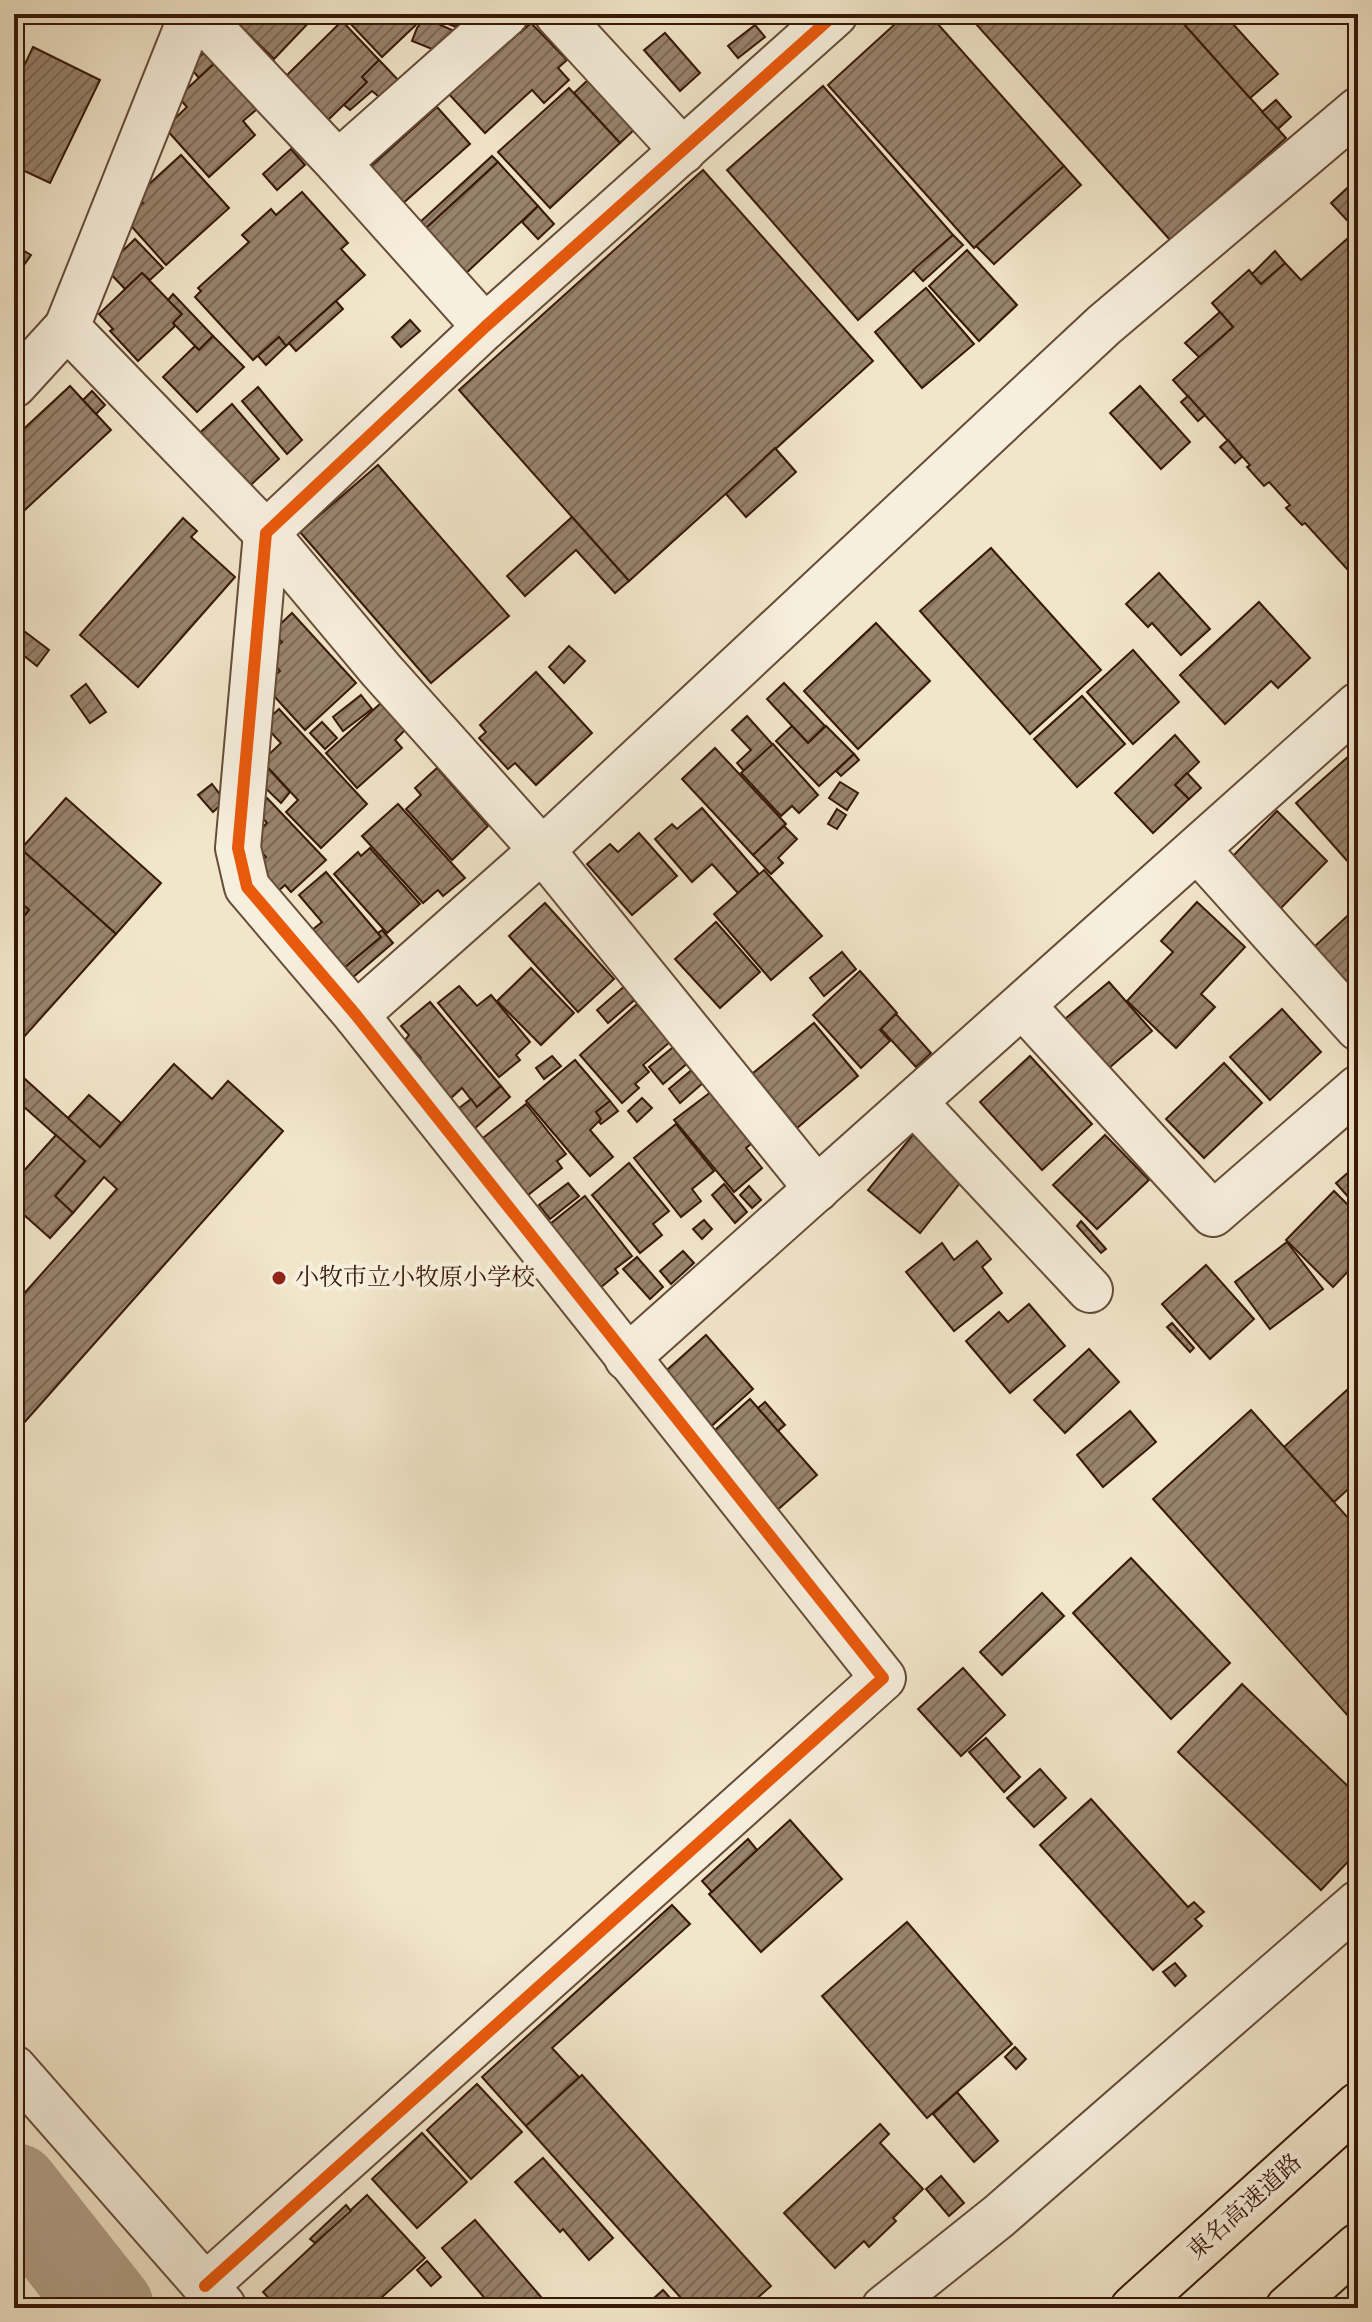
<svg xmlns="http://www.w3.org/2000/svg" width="1372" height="2322" viewBox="0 0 1372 2322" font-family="'IM FELL DW Pica','Noto Serif JP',serif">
<defs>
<pattern id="building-hatch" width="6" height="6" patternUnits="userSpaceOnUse" patternTransform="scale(2)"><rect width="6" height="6" fill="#98836d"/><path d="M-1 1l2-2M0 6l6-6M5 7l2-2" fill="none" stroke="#7d6a58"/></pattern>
</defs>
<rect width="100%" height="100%" fill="#f2e6ca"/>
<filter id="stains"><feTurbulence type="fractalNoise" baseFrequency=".0025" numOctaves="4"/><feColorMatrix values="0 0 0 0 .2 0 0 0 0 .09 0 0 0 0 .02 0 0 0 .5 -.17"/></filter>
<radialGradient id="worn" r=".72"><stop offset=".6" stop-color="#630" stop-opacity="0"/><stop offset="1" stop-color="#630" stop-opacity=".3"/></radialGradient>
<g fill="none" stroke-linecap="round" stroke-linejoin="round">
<polyline stroke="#b2a088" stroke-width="92" points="14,2189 108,2308"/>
</g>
<g fill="url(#building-hatch)" stroke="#371808" stroke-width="2">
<polygon points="228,14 317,14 274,59"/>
<polygon points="351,14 409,14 422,19 382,57 346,19"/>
<polygon points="421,14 460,14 456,27"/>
<polygon points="906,14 929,14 1064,166 974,248 828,85"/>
<polygon points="967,14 1175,14 1286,138 1171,241"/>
<polygon points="1175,14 1224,14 1278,74 1250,98"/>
<polygon points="425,18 452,30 442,53 412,41 417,28"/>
<polygon points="342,21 379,60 362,77 367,82 327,121 285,77"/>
<polygon points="531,23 567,60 558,68 569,80 544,103 532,90 485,133 447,92 515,28 520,33"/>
<polygon points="755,25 765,37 738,58 728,46"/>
<polygon points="665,33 700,73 680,91 644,50"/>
<polygon points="33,47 100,80 50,183 14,166 14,87"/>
<polygon points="205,52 215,63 199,78 189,66"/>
<polygon points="379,60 402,84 384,101 372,91 350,110 344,105 367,82 362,77"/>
<polygon points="215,63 257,109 243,121 255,135 209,177 165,128 187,107 178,97"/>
<polygon points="588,80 635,129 620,143 574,93"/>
<polygon points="823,86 953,235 858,320 727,170"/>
<polygon points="569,88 620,143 550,208 498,152"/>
<polygon points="1276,100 1291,117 1278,129 1262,112"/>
<polygon points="437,107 470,144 401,205 369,168"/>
<polygon points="291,149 305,165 277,190 263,174"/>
<polygon points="181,155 229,208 166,265 125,219 143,203 136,196"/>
<polygon points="492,156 498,162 424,230 418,224"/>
<polygon points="498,162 538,206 465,274 424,230"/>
<polygon points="1064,166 1081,185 994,264 976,246"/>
<polygon points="703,170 873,361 629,581 459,390"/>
<polygon points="1358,178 1358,232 1331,203"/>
<polygon points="302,192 348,243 341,249 365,275 286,346 279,337 253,360 195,297 201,291 198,288 249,242 242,235 271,209 276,215"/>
<polygon points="538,206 554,224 538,239 522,222"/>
<polygon points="953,235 963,245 923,281 913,270"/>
<polygon points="135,239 163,268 150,280 142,273 125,289 105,268"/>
<polygon points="1347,239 1358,252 1358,581 1305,523 1302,525 1286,508 1290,505 1269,482 1264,486 1247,467 1250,465 1173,380 1233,327 1212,303 1249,270 1261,284 1285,263 1301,280"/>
<polygon points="14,245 31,255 19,272 14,268"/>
<polygon points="967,250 1017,305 979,341 929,286"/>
<polygon points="1275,251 1285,263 1261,284 1252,274"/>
<polygon points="142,273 182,314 173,323 175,326 138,361 110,331 113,329 99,314"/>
<polygon points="926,288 974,344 922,388 875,332"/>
<polygon points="173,294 213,336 199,350 173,323 182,314 168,300"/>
<polygon points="336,301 343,309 296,351 289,343"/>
<polygon points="1220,312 1233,327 1199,357 1185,343"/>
<polygon points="410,320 420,331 401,347 392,337"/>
<polygon points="213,336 244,367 197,412 163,377 195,346 199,350"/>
<polygon points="279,337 286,346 266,365 258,356"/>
<polygon points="70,386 111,430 14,520 14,438"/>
<polygon points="1140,386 1190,442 1161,469 1110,413"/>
<polygon points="258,387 302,440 287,454 242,401"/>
<polygon points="92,391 105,405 96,414 83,400"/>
<polygon points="1188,396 1205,415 1198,421 1181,402"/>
<polygon points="232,404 279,459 243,492 195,437"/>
<polygon points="1228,440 1242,457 1235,463 1220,447"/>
<polygon points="775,448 796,472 746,517 726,494"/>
<polygon points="378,465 509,616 431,683 300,532"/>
<polygon points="572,517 629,581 615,593 576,550 525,596 507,576"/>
<polygon points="183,518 197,531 191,537 235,577 138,687 80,635"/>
<polygon points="991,548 1101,670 1030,734 920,611"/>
<polygon points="1159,573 1210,629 1181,655 1152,623 1148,627 1126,604"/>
<polygon points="1259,602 1310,658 1278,688 1271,681 1225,724 1180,675"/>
<polygon points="292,613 356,683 305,730 264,685 280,671 266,656 282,642 272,632"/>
<polygon points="876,623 930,681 858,749 804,691"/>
<polygon points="24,631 49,650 37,666 14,648"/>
<polygon points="569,646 585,661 564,683 549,667"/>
<polygon points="1133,650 1179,702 1133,744 1087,692"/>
<polygon points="536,672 592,733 536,785 515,763 508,769 479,738 486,732 480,725"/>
<polygon points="784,683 825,726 808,743 767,699"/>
<polygon points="86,684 106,712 90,723 71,696"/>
<polygon points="361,695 372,709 343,731 333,717"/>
<polygon points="1082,696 1125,744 1077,787 1034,739"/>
<polygon points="381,703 405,730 395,740 402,748 357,788 326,753"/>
<polygon points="279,709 367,804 321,848 286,812 298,800 262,761 281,743 263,724"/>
<polygon points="747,716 773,745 744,771 737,763 751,750 732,730"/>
<polygon points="322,722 337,738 325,749 310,733"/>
<polygon points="792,726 808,743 826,726 854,754 819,786 776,741"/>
<polygon points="1175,735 1199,762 1175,785 1189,799 1153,833 1115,793"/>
<polygon points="773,744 818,795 799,813 792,806 781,816 741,773"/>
<polygon points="715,748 786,824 753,855 682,779"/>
<polygon points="1358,748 1358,873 1296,803"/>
<polygon points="854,754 859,760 841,776 836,771"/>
<polygon points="264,764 290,792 281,803 258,781"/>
<polygon points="437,768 488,826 452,860 406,809 421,795 415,788"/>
<polygon points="1187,773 1201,788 1189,799 1175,785"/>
<polygon points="840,782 858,793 847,810 829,798"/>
<polygon points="212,784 225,801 213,812 198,795"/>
<polygon points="66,798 161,883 116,934 21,849"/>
<polygon points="267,798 326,860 291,892 285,885 277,892 254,868 266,857 255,846 261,842 255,835 267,823 255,809"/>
<polygon points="398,804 465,878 443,896 438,890 423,903 362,836"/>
<polygon points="702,808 759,874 738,893 712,864 692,882 655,839 672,824 677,829"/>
<polygon points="837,809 846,815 837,829 828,824"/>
<polygon points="1277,811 1327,861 1279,910 1229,860"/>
<polygon points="784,826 797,839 778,858 783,863 771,874 753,855"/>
<polygon points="639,833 677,876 632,915 587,864 610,844 618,852"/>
<polygon points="370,848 420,904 387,933 334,874 358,852 361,856"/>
<polygon points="21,849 116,934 14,1048 14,934 22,925 19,922 29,910 14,897 14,857"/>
<polygon points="764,870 822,936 771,980 714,914"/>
<polygon points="326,872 381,937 343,969 311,931 322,922 299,895"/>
<polygon points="20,902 29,910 19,922 22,925 14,934 14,908"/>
<polygon points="1197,902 1245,947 1201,994 1215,1007 1176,1048 1127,1001 1173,952 1161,941"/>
<polygon points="545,903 614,979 578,1012 509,936"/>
<polygon points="1358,906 1358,992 1357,993 1314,947"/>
<polygon points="716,922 760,972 720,1008 675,959"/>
<polygon points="382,930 393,943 351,979 343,969 381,937 378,933"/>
<polygon points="842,952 856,969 824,996 810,978"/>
<polygon points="531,968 574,1013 541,1045 497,1001"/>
<polygon points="860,971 897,1013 880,1030 890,1041 861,1068 813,1015"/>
<polygon points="1109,982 1152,1031 1102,1074 1059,1024"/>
<polygon points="626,985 637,998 608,1023 597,1010"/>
<polygon points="459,986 477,1006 491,995 530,1042 516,1055 520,1060 499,1077 438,1003"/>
<polygon points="430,1002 501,1086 477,1107 462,1088 450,1099 418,1061 421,1058 405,1040 409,1035 401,1026"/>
<polygon points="637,1004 670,1042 643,1065 649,1072 635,1084 639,1088 622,1103 580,1055"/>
<polygon points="1282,1009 1321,1052 1270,1100 1230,1057"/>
<polygon points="896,1014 931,1053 916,1067 881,1029"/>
<polygon points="814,1023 858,1076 797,1128 752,1074"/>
<polygon points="677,1044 690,1061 663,1084 649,1067"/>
<polygon points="552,1056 561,1066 544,1079 536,1068"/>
<polygon points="1030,1056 1092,1124 1042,1170 980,1102"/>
<polygon points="575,1060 610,1101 596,1112 601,1119 590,1130 613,1157 590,1176 526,1101"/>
<polygon points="700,1063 711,1076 680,1103 669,1089"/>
<polygon points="1224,1063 1262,1103 1204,1158 1166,1119"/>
<polygon points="174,1064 212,1099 228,1081 283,1131 14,1434 14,1305 117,1189 104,1177 73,1213 55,1196 85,1161 14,1098 14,1069 100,1147"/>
<polygon points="720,1085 762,1135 746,1148 762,1168 734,1192 674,1120"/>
<polygon points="501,1086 510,1097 474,1129 458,1109 471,1099 477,1107"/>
<polygon points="89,1095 121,1123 100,1147 68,1118"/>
<polygon points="642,1098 652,1108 637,1122 628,1111"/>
<polygon points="610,1101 618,1111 601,1124 599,1122 601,1119 596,1112"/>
<polygon points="526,1104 566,1154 557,1161 562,1168 528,1195 483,1138"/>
<polygon points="676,1124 714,1171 692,1189 701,1201 681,1217 634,1158"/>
<polygon points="916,1131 968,1173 920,1233 868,1190"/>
<polygon points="56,1135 85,1161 55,1196 73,1213 50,1238 14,1206 14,1182"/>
<polygon points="1105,1135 1149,1180 1097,1229 1053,1185"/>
<polygon points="629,1163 669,1211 653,1224 662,1235 640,1253 592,1195"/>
<polygon points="1358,1164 1358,1208 1336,1183"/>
<polygon points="568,1183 579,1196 550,1219 539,1205"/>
<polygon points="724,1184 747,1212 735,1223 712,1195"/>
<polygon points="749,1186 761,1200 752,1208 740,1195"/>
<polygon points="1334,1191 1358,1215 1358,1261 1333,1287 1286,1240"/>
<polygon points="585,1196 632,1256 615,1269 618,1273 600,1288 550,1224"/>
<polygon points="704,1220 712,1229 702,1239 693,1229"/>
<polygon points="1081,1221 1106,1249 1101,1253 1077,1226"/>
<polygon points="977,1241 991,1259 982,1267 1002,1293 954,1331 906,1272 942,1243 954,1260"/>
<polygon points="1287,1242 1323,1289 1270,1329 1235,1282"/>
<polygon points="683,1251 694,1263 671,1284 660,1271"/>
<polygon points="637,1257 663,1287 650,1299 623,1269"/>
<polygon points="1206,1265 1254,1319 1210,1359 1162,1304"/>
<polygon points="1029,1304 1065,1346 1010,1393 966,1341 999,1312 1008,1322"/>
<polygon points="1172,1323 1194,1348 1190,1352 1167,1327"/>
<polygon points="706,1335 753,1389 706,1431 659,1377"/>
<polygon points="1089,1349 1119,1382 1065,1433 1034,1400"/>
<polygon points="1358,1380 1358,1480 1334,1502 1284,1447"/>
<polygon points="750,1399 817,1475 774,1513 706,1438"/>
<polygon points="765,1402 785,1425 778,1431 758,1408"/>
<polygon points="1251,1410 1358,1529 1358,1727 1153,1499"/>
<polygon points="1130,1411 1156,1442 1103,1487 1077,1455"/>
<polygon points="1131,1558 1230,1663 1171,1719 1073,1613"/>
<polygon points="1042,1593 1064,1616 1002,1675 980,1652"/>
<polygon points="963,1668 1005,1715 961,1756 918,1709"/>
<polygon points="1242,1684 1358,1796 1358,1851 1321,1890 1178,1752"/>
<polygon points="986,1738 1020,1777 1004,1792 969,1752"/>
<polygon points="1040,1769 1066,1798 1034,1827 1007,1798"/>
<polygon points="1091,1799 1188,1907 1194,1902 1204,1912 1195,1919 1202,1926 1153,1970 1040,1845"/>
<polygon points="790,1820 842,1879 761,1952 709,1894"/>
<polygon points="748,1839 757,1850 712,1892 702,1881"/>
<polygon points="672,1905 690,1924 552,2048 579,2077 526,2126 482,2077"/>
<polygon points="907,1922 1012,2044 927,2118 822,1996"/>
<polygon points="1175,1963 1186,1976 1175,1986 1163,1972"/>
<polygon points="1015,2047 1026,2059 1016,2069 1005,2057"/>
<polygon points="582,2075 771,2286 746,2308 690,2308 526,2126"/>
<polygon points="477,2084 522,2132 471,2179 427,2130"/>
<polygon points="957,2092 998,2141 974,2162 933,2114"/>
<polygon points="880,2124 889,2134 880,2143 923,2189 893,2218 896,2221 869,2247 864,2241 835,2268 784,2213"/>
<polygon points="422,2133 467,2182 417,2228 372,2179"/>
<polygon points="543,2158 613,2238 589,2260 563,2229 560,2232 515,2182"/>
<polygon points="941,2176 964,2203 949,2216 926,2189"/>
<polygon points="367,2195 425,2258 370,2308 278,2308 263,2292"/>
<polygon points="346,2205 351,2211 315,2243 310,2239"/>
<polygon points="475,2220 541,2297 528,2308 493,2308 442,2248"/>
<polygon points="427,2261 441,2277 431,2286 417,2270"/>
<polygon points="663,2290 679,2308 643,2308"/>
</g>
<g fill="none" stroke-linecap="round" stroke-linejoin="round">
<defs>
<g id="minor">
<polyline points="192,14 67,327 266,533 381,670 542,850 817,1189"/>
<polyline points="198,14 338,163 485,327"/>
<polyline points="557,14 683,151"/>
<polyline points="338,163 506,14"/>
<polyline points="14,385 67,327"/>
<polyline points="1198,850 1358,1028"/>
<polyline points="1023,1006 1213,1214 1358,1088"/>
<polyline points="356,1015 542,850 1104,325 1358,110"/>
<polyline points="914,1102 1090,1290"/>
<polyline points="627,1358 1358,705"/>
<polyline points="14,2068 223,2306"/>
<polyline points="205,2286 883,1678 356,1015 247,887 238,848 266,533 485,327 835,14"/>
<polyline points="884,2308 999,2216 1358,1903"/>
</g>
<g id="highway">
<polyline points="1133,2308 1358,2105"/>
<polyline points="1288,2308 1358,2246"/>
</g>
</defs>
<use href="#minor" stroke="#664c38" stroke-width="48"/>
<use href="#highway" stroke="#371808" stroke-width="48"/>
<use href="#minor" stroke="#f7efdd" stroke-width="44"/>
<use href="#highway" stroke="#f2e6ca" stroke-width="44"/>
<defs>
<polyline id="cycleway" points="205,2286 883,1678 356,1015 247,887 238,848 266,533 485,327 835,14"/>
</defs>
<use href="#cycleway" stroke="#f7efdd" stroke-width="17"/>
<use href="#cycleway" stroke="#e8590c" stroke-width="12"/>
</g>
<circle fill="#8f2418" stroke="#f7efdd" stroke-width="3" cx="279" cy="1278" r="8"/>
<g text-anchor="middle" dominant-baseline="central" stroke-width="8" stroke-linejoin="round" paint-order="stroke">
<g font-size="24" fill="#371808" stroke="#f7efdd" text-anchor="start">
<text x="295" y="1278">小牧市立小牧原小学校</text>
</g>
<g font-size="24" fill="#371808" stroke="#f7efdd">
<text transform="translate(1245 2207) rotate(-42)">東名高速道路</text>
</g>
</g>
<rect width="1372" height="2322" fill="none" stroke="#f2e6ca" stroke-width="48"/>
<rect x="16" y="16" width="1340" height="2290" fill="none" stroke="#371808" stroke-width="4"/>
<rect x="24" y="24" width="1324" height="2274" fill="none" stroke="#371808" stroke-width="2"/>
<rect width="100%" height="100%" filter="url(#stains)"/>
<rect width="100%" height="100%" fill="url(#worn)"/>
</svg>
